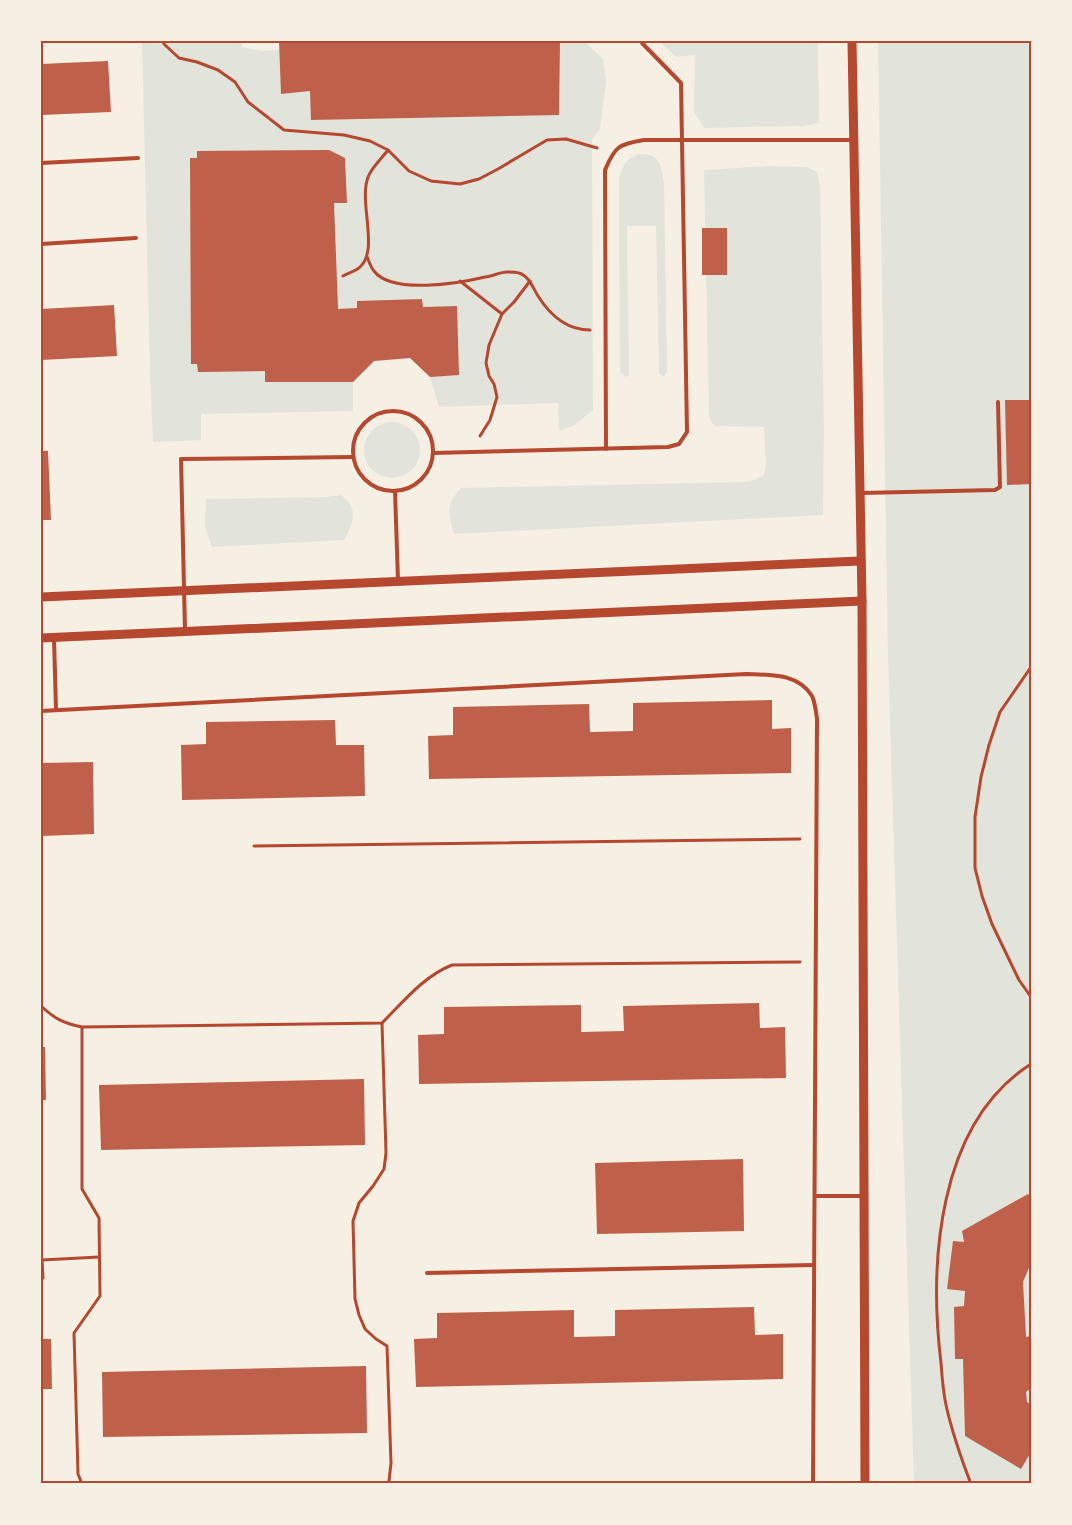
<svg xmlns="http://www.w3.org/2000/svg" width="1072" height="1525" viewBox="0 0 1072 1525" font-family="Arial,sans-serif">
<rect width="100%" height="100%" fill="#f6efe4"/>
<g fill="#e2e4dc">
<polygon points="142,41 242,41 242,47 262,51 386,41 584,41 603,59 606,82 600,129 592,140 593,410 573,426 559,431 558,403 439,407 430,377 410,358 374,361 353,382 353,411 201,414 201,440 153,442 150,372"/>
<polygon points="662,41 818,41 819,123 803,126 704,128 694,112 695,55 676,57 663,45"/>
<polygon points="878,41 1031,41 1031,1484 914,1484 888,659"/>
<path d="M642,154c19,1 19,12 22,28l3,189 -3,6 -5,-4 -3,-147h-29l2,149 -5,2 -4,-6 -1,-192c4,-15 8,-22 23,-25z"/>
<path d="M767,166l40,1 10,5 3,14 4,242 -1,87 -369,19c-6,-22 -9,-28 7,-46l281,-6 13,-2 9,-5 2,-11 -2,-37 -50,-1 -5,-9 -5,-247z"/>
<circle cx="392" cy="450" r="28"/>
<path d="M341,495c2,2 7,6 9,9 7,11 0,26 -6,36l-132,7 -7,-20 1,-28 121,-2z"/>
</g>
<g fill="#bf614a">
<polygon points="279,41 560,41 559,115 311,120 310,91 281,94"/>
<polygon points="108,61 111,112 41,115 41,64"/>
<polygon points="329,150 345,158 347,203 334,203 338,309 357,308 357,301 422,299 423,307 457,306 459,375 430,377 410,358 374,361 353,382 265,382 265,371 198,372 197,364 191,364 190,158 197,158 197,151"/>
<rect x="702" y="228" width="25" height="47"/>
<polygon points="114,305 117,356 41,360 41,309"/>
<polygon points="1005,400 1031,400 1031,484 1007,485"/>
<polygon points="41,451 48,451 51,520 41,520"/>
<polygon points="772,700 772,729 791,728 791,773 429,779 428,736 453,735 453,707 589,704 590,732 633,731 633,703"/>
<polygon points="335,720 336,745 364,745 365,796 182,800 181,745 206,744 206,722"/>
<polygon points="93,762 94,834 41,836 41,763"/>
<polygon points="759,1003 760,1028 785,1027 786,1078 419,1084 418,1035 444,1034 444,1007 581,1005 581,1032 624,1031 623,1006"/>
<polygon points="41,1047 45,1047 46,1100 41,1100"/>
<polygon points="364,1079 365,1145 101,1150 99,1085"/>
<polygon points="743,1159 744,1231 597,1234 595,1163"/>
<polygon points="1028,1194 1031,1198 1031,1263 1023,1282 1026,1337 1031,1336 1031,1388 1026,1392 1027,1402 1031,1405 1031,1452 1021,1469 965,1436 963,1359 955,1359 954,1307 964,1306 965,1291 947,1289 953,1241 964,1242 962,1231"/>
<polygon points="754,1307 755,1335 783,1334 783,1379 416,1387 414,1339 437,1338 437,1313 574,1310 574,1337 615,1336 615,1310"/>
<polygon points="41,1339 51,1339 52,1389 41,1389"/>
<polygon points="366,1366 367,1433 103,1437 102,1372"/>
</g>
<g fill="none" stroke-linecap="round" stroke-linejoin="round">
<g stroke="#b5482f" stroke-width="3">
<polyline points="163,41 164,44 179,58 197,62 218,70 235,82 248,102 284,130 344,135 370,141 388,150 409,171 431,181 460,184 479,179 498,169 547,140 566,139 597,148"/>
<path d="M367,257c2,4 4,11 7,14 18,24 86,12 111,6 8,-1 15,-5 22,-5 4,0 9,0 12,1 10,3 14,15 19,23 12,19 28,34 52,34"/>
<path d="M343,276c5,-3 13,-5 17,-9 20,-18 -3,-68 9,-92 4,-9 13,-17 19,-25"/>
<polyline points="460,281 502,314"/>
<polyline points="480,436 490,420 497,397 494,384 489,376 486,363 489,345 502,314 514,302 530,281"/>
<polyline points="1031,667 1000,712 989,745 981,777 975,817 975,868 982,896 992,924 1019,980 1031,997"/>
<polyline points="254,846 800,839"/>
<path d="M41,1006c14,13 22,17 41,21l300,-4c22,-22 42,-47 70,-58l348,-3"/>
<polyline points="382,1023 386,1153 384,1169 373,1186 359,1203 353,1221 355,1299 359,1315 365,1329 376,1339 387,1346 391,1463 389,1481 388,1484"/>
<polyline points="82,1027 82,1189 99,1218 100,1296 74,1333 78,1474 82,1484"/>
<polyline points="41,1278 43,1278 42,1260 99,1257"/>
<path d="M971,1484c-10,-26 -19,-52 -25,-79 -3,-14 -4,-28 -5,-42 -12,-99 -4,-239 90,-299"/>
</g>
<g stroke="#b5482f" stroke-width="4">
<polyline points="41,163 138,158"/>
<polyline points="41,244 136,238"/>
<circle cx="393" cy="451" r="40"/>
<path d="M606,449l-1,-279c10,-24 14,-26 39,-30h209"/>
<polyline points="433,453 668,447 679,444 687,432 681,83 642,43 642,41"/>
<polyline points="395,491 398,581"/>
<polyline points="861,493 995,490 1000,487 998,402"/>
<polyline points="185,631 181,459 353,457"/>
<polyline points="54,638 56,710"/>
<path d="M41,711l705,-37c24,1 52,-1 66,22 3,6 4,16 5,23l-4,765"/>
<polyline points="815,1196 863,1196"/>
<polyline points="427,1273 814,1265"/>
</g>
<g stroke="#b5482f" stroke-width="9">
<polyline points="852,41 862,601 865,1484"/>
<polyline points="41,597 860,561"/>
<polyline points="41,638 862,601"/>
</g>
</g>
<rect width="1072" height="1525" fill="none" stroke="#f6efe4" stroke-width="85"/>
<rect x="42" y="42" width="988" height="1440" fill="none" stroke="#b5482f" stroke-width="2"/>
</svg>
